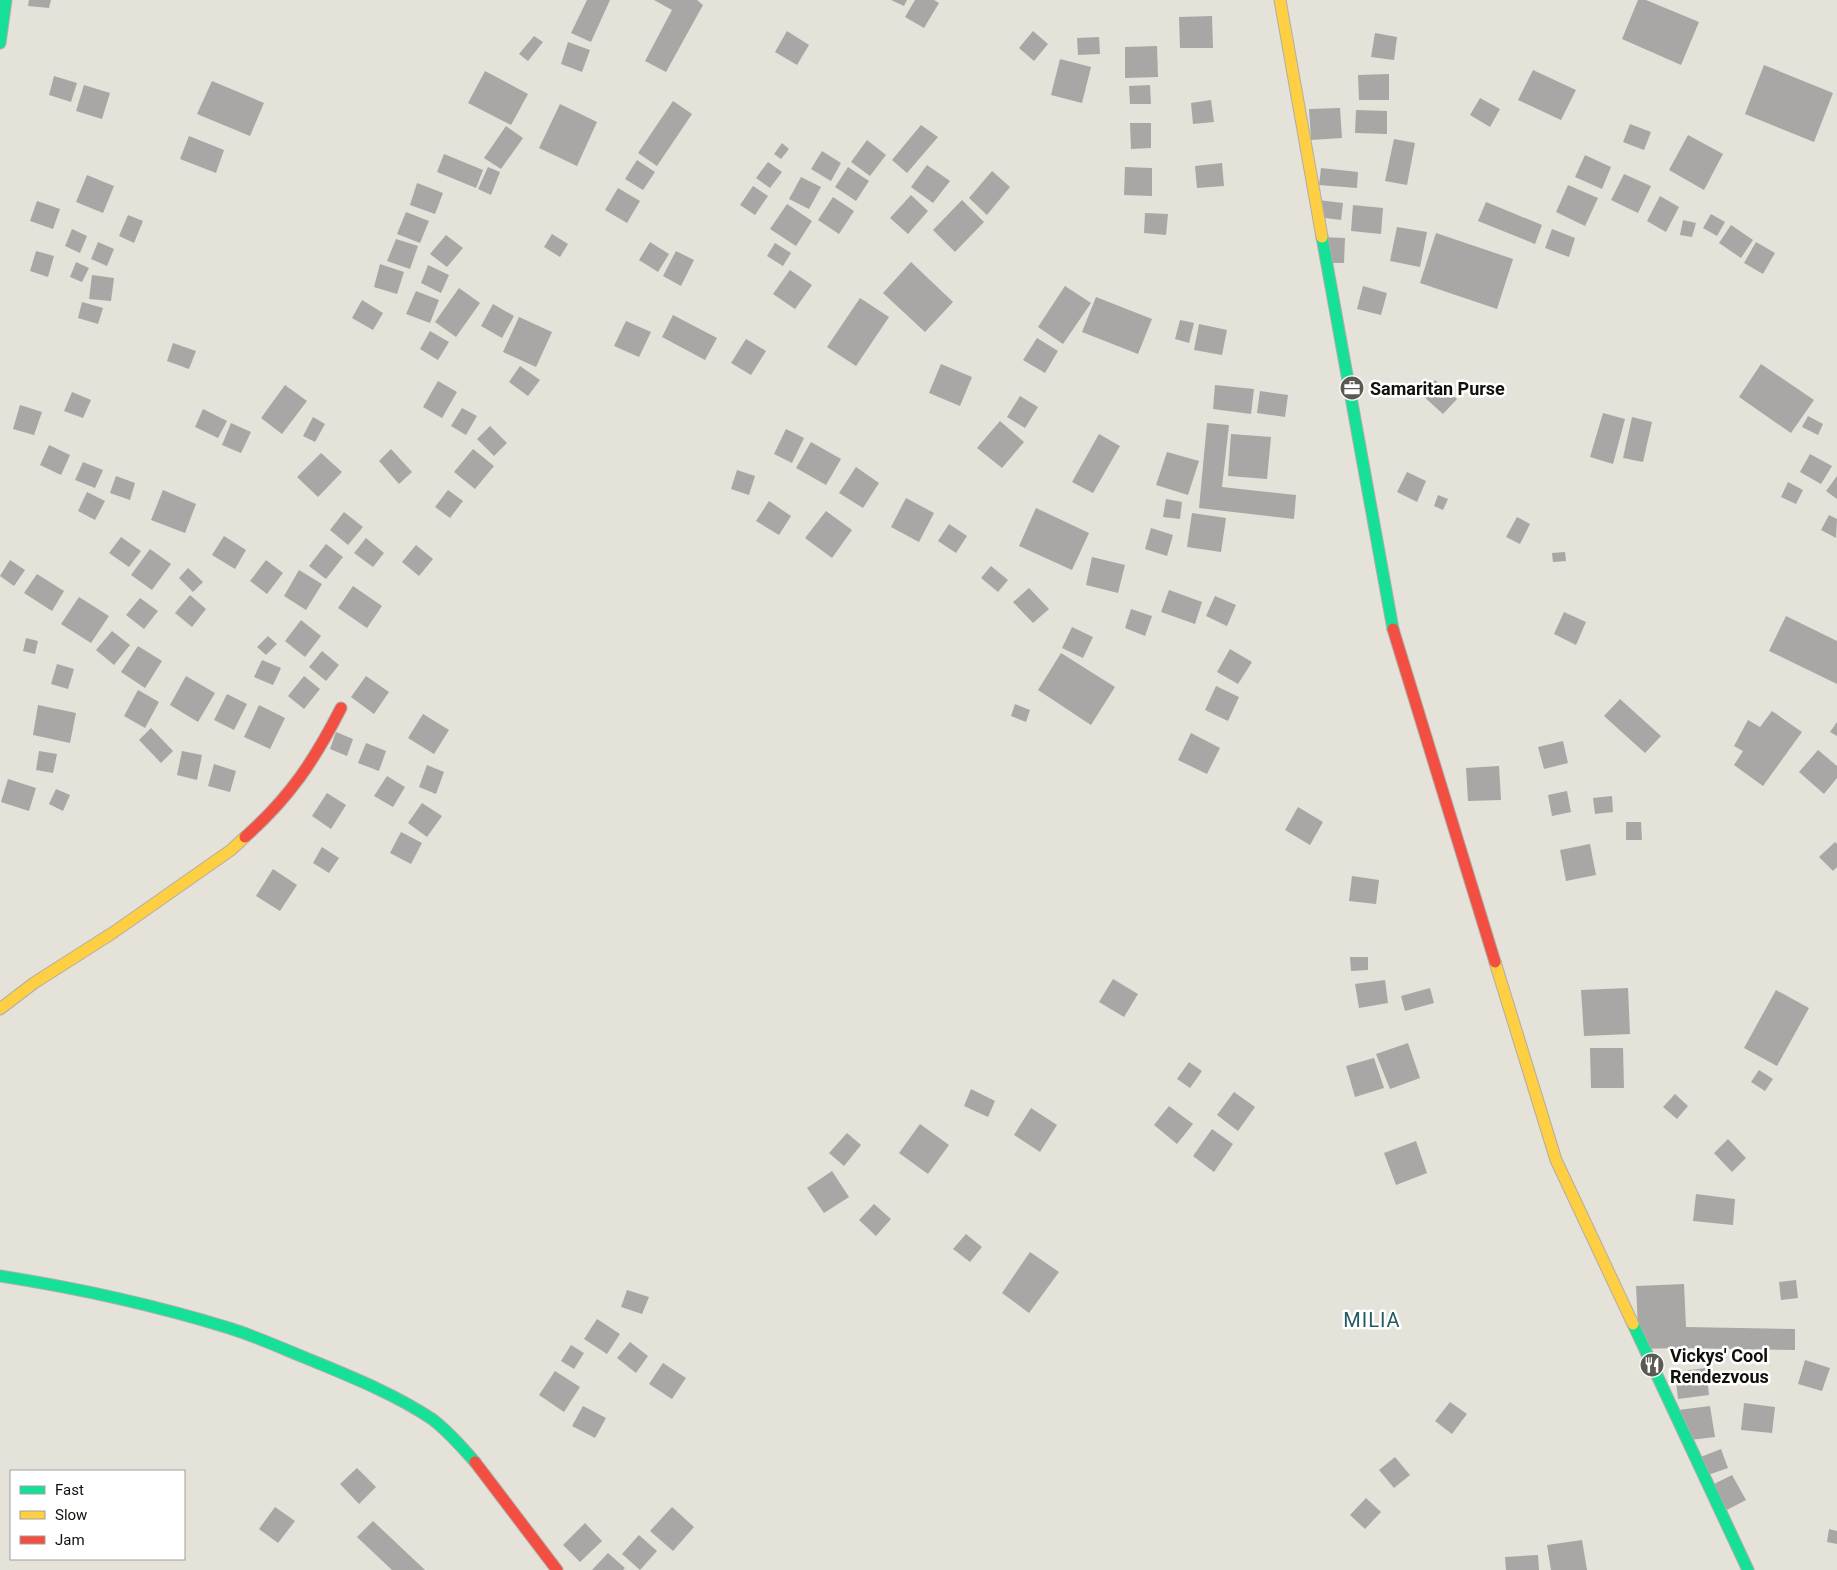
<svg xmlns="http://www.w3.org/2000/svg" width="1837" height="1570" viewBox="0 0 1837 1570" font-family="Roboto,sans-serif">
<rect width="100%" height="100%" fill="#e4e2d9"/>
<g fill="#a9a7a5">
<polygon points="29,0 51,0 49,8 28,6"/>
<polygon points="587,0 610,0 591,42 571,33"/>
<polygon points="654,0 697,0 703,5 666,72 645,61 672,10"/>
<polygon points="891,0 907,0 904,6"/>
<polygon points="915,0 934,0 939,3 924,28 905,17"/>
<polygon points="1638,0 1646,0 1699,22 1681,65 1622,39"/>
<polygon points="1212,16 1213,48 1180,48 1179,17"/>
<polygon points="787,31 809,45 797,65 775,52"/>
<polygon points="1033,31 1048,44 1034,61 1019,48"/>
<polygon points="1375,33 1397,37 1394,60 1371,57"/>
<polygon points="534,36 543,42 528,61 519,54"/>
<polygon points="1099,37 1100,54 1078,55 1077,38"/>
<polygon points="568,42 590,50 582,72 561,64"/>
<polygon points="1157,46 1158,77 1125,78 1125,47"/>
<polygon points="1060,59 1091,67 1082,103 1051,95"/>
<polygon points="1764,65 1833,93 1814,142 1745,114"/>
<polygon points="1533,70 1576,90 1561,120 1518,100"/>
<polygon points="485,71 528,94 511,125 468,103"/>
<polygon points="1389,74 1389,100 1359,100 1358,75"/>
<polygon points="54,76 77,83 71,102 49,95"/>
<polygon points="212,81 264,103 250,136 197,114"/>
<polygon points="84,85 110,93 102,119 76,111"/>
<polygon points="1150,85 1151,104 1130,104 1129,86"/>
<polygon points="1480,98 1500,109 1490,127 1470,115"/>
<polygon points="1211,100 1214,122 1193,124 1191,103"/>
<polygon points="673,101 692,114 657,166 638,153"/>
<polygon points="560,104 597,122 577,166 539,148"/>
<polygon points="1340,108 1342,138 1311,140 1309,109"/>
<polygon points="1356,110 1387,111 1387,134 1355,133"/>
<polygon points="1130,123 1151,123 1151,148 1131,149"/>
<polygon points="1630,124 1651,132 1644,150 1623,142"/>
<polygon points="921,125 938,137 907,173 892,160"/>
<polygon points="506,126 523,138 501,169 484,158"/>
<polygon points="1688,135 1723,154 1704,190 1669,170"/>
<polygon points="189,136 224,150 216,173 180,159"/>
<polygon points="1394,139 1415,143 1407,185 1385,181"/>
<polygon points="867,140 886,155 870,176 851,162"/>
<polygon points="782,143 789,149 781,159 774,154"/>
<polygon points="822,151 841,163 831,181 811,169"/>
<polygon points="444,154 483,170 476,188 437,172"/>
<polygon points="1585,155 1611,167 1602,189 1575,177"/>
<polygon points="637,160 655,172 643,190 625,179"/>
<polygon points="768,162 782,172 770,188 756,178"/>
<polygon points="1222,163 1224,186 1197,188 1195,166"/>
<polygon points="927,165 950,181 933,203 911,187"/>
<polygon points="488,167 500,172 491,195 478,189"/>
<polygon points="848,167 869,181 856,201 835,187"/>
<polygon points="1125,167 1152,168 1152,196 1124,195"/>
<polygon points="1321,168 1358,172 1357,188 1319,185"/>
<polygon points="992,171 1010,187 987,215 969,198"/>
<polygon points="1624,174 1651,186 1638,213 1611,200"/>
<polygon points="87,175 114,186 103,213 76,202"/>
<polygon points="801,177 821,187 809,209 789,199"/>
<polygon points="417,183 443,193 435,214 410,205"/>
<polygon points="1568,185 1598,198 1585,226 1556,212"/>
<polygon points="753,186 768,196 755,215 740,205"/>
<polygon points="618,188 640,201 627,223 605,210"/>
<polygon points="911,195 928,211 908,234 890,218"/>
<polygon points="1660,196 1679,207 1666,232 1647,221"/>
<polygon points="833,197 854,211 839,234 818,220"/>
<polygon points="962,200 984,222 955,252 933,230"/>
<polygon points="1318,200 1343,203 1341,220 1317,217"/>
<polygon points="37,201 60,209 53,229 30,221"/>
<polygon points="1486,202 1542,225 1535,244 1478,221"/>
<polygon points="787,204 812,221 796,246 770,229"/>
<polygon points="1353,205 1383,208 1381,234 1351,231"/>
<polygon points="406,212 429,221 420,243 397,234"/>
<polygon points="1145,213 1168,214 1166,235 1144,233"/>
<polygon points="1711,214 1725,222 1717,236 1703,228"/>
<polygon points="128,215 143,221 134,243 119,236"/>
<polygon points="1683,220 1696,223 1692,237 1680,235"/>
<polygon points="1731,225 1753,240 1741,258 1719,243"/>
<polygon points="1397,227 1427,232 1420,267 1390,261"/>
<polygon points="72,229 87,236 80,253 65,246"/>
<polygon points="1552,229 1575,238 1569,257 1545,248"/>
<polygon points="1436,233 1513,259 1497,309 1420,283"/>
<polygon points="552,234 568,244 560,257 544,247"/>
<polygon points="446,235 463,248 447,267 430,254"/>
<polygon points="1321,237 1345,238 1344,263 1320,263"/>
<polygon points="396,239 418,246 410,269 387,261"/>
<polygon points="98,242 114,249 107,266 91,259"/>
<polygon points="650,242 669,254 658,272 639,260"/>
<polygon points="1756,242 1775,253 1763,274 1744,263"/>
<polygon points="775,243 791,253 783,266 767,256"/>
<polygon points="36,251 54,256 48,277 30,271"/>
<polygon points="676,251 694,260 681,286 663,276"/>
<polygon points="76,262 89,268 82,282 70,277"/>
<polygon points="911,262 953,302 925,332 883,293"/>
<polygon points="380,264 404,272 397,294 374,287"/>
<polygon points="428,265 449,275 441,293 421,283"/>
<polygon points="790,270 812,285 795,309 773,294"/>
<polygon points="92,275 114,278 111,301 89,299"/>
<polygon points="1065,286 1091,303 1063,344 1038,327"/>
<polygon points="1363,286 1387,293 1381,315 1357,309"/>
<polygon points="459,288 480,303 456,337 435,322"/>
<polygon points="416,291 439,300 430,323 406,314"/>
<polygon points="1096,297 1152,319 1138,354 1082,332"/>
<polygon points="860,298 889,317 856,366 827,347"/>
<polygon points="362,300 383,313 373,330 352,318"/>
<polygon points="82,302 103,308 98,324 78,318"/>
<polygon points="493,304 514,316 502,338 481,326"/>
<polygon points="673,315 717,338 705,360 662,337"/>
<polygon points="519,317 552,332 536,367 503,352"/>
<polygon points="1180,320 1194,323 1189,343 1175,339"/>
<polygon points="626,321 651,332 639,357 614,346"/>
<polygon points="1199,324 1227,330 1222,355 1194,350"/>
<polygon points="430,331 449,342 438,360 420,349"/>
<polygon points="1037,338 1058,351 1045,373 1023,360"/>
<polygon points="746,339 766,351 751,375 731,363"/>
<polygon points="173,343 196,351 189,369 167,361"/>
<polygon points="941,364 972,377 960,406 929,393"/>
<polygon points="1761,364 1814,400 1791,433 1739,397"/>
<polygon points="520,366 540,380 528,396 509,382"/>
<polygon points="1435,380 1457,399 1443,414 1422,395"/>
<polygon points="438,381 457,392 442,418 423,407"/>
<polygon points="285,385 307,401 282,434 261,418"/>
<polygon points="1215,385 1254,389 1251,414 1213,409"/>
<polygon points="1260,391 1288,395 1285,417 1257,413"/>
<polygon points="72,392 91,400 83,418 64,411"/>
<polygon points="1020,396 1038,407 1025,428 1007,417"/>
<polygon points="20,405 42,412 34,435 13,429"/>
<polygon points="462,408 477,416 466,435 451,426"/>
<polygon points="203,409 227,421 218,438 195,427"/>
<polygon points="1603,413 1625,419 1613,464 1590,457"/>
<polygon points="1808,416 1823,424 1818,435 1802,427"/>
<polygon points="313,417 325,424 315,442 303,436"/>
<polygon points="1632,417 1652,422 1643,462 1623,458"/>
<polygon points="1000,421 1024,442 1002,468 977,448"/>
<polygon points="231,423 251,432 241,453 222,445"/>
<polygon points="1207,423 1229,425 1222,487 1296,495 1294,519 1199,508"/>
<polygon points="490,426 507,443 494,456 477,439"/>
<polygon points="786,429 804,438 792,463 774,454"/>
<polygon points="1099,434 1120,446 1093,493 1072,482"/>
<polygon points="1231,434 1271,437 1267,479 1228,476"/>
<polygon points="811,442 841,459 826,485 796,468"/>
<polygon points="49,445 70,455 61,475 40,465"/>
<polygon points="391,449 412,472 399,484 379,461"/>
<polygon points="473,449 494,466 475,489 454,472"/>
<polygon points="1167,452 1199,461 1188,495 1156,485"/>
<polygon points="321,453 342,472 318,497 297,477"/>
<polygon points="1810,454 1832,466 1821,484 1800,472"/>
<polygon points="83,462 103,470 95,488 75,480"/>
<polygon points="856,467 879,483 863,508 839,493"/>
<polygon points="737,470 755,476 749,495 731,489"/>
<polygon points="1407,472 1426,481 1417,502 1397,492"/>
<polygon points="116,476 135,483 130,500 110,493"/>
<polygon points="1837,476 1837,499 1826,491"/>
<polygon points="1788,482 1803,490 1796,504 1781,497"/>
<polygon points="163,490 196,504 185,533 151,520"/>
<polygon points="448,490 463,501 450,518 435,507"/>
<polygon points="87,492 105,501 95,520 78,511"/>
<polygon points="1438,495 1448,499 1443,510 1434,506"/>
<polygon points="906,498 934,513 919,542 891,527"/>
<polygon points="1166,499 1182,502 1180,519 1163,517"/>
<polygon points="769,501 791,516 779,535 756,521"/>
<polygon points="1036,508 1089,533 1072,570 1019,546"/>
<polygon points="826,511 852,530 832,558 805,538"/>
<polygon points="344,512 363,527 348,545 330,530"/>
<polygon points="1192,513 1226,518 1221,552 1187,547"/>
<polygon points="1829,515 1837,519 1836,538 1821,530"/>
<polygon points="1517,517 1530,524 1520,544 1506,537"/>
<polygon points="949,524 967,536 956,553 938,541"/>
<polygon points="1151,528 1173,535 1167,556 1145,549"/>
<polygon points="224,536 246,550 235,569 212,555"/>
<polygon points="121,537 141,551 129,567 109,553"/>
<polygon points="366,538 384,553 373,567 354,553"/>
<polygon points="326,544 343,557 326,579 309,566"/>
<polygon points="416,545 433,559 419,576 402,562"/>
<polygon points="150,549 171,564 152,590 131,575"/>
<polygon points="1565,552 1566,561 1553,562 1552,553"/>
<polygon points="1092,557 1125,565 1118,593 1086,585"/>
<polygon points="10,560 25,570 14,586 0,576"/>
<polygon points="266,560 283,573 267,594 250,581"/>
<polygon points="991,566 1008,580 998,592 981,578"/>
<polygon points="188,568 203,582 193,592 179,578"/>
<polygon points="299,570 322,584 306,610 284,596"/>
<polygon points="37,574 64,591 52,611 24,593"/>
<polygon points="353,586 382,606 367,628 338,608"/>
<polygon points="1029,588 1049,609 1033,623 1013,602"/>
<polygon points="1169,590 1202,602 1195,624 1161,612"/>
<polygon points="190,595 206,609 192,627 175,613"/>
<polygon points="1215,596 1236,605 1227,626 1206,616"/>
<polygon points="79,597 109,616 91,643 61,624"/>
<polygon points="140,598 158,611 144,629 126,615"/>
<polygon points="1131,609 1152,616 1145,636 1125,628"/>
<polygon points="1564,612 1586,622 1576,645 1554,634"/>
<polygon points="1786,616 1837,641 1837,684 1769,651"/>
<polygon points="301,620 321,636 305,657 285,641"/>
<polygon points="1072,627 1093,637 1083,658 1062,648"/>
<polygon points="112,631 130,645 114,665 96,650"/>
<polygon points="268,636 277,644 266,655 257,647"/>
<polygon points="26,638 38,641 35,654 23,651"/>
<polygon points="138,646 162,661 145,688 121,672"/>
<polygon points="1230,649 1252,662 1238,684 1217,672"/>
<polygon points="322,651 339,665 326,681 309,667"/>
<polygon points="1061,653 1115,687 1091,725 1038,690"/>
<polygon points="262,660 281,668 273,685 254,677"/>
<polygon points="57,664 74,669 68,689 51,684"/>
<polygon points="186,676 215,693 198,722 170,705"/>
<polygon points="304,676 320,689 304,709 288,696"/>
<polygon points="366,676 389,692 374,714 351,697"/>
<polygon points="1216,686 1239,697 1228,721 1205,710"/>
<polygon points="138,690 159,702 145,728 124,716"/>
<polygon points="227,694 247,704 234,730 214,720"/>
<polygon points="1620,699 1661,736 1645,753 1604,716"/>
<polygon points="1015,704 1030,710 1026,722 1011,716"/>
<polygon points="38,705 76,713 70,743 33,735"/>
<polygon points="259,705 285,718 270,749 244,737"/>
<polygon points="1772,711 1802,732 1763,786 1734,765 1743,751 1734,746 1748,720 1760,727"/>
<polygon points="423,714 449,730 434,754 408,738"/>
<polygon points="1837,722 1837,736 1830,732"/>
<polygon points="151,728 173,751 161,763 139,740"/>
<polygon points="336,732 353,739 347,756 330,749"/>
<polygon points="1191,733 1220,748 1207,774 1178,760"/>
<polygon points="1563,741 1568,763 1544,769 1538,747"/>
<polygon points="366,743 386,751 379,771 358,763"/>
<polygon points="1818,750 1837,766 1837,778 1824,794 1799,772"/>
<polygon points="39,751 57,754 53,773 36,770"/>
<polygon points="182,751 202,755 197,780 177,775"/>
<polygon points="214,764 236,771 230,792 208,786"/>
<polygon points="427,765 444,772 436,794 419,787"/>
<polygon points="1499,766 1501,800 1468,801 1466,768"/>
<polygon points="387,776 405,787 393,807 374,796"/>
<polygon points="8,779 36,788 29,811 1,802"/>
<polygon points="56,789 70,795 63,811 49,804"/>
<polygon points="1567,791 1571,812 1552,816 1548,795"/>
<polygon points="327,793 346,805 331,829 312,816"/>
<polygon points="1612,796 1613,812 1595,814 1593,798"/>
<polygon points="422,803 442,816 427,837 408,823"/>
<polygon points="1298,807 1323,822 1310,845 1285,830"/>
<polygon points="1626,822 1641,822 1642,840 1626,840"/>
<polygon points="401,832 422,843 411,864 390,853"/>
<polygon points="1835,842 1837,844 1837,867 1833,871 1819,857"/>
<polygon points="1590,844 1596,875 1566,881 1560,850"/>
<polygon points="322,847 339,858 329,873 313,863"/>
<polygon points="273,869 297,885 280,911 256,896"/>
<polygon points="1352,876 1379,880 1376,904 1349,901"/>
<polygon points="1350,957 1368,957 1368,970 1351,971"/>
<polygon points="1113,979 1138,994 1124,1017 1099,1002"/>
<polygon points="1385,980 1388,1003 1359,1008 1355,984"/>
<polygon points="1430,988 1434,1003 1405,1011 1401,996"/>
<polygon points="1628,988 1630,1034 1584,1036 1581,990"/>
<polygon points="1776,990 1809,1008 1777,1066 1744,1048"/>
<polygon points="1408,1043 1420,1078 1390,1089 1376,1054"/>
<polygon points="1590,1048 1623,1048 1624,1088 1591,1088"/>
<polygon points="1374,1058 1384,1088 1355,1097 1346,1066"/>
<polygon points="1189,1062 1202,1071 1190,1088 1177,1079"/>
<polygon points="1759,1070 1773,1079 1765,1091 1751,1082"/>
<polygon points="971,1089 995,1101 988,1117 964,1106"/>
<polygon points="1234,1092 1255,1107 1238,1131 1217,1115"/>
<polygon points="1675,1094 1688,1106 1677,1119 1663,1107"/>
<polygon points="1169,1106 1193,1124 1177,1144 1154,1125"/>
<polygon points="1031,1108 1057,1125 1040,1152 1014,1135"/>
<polygon points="920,1124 949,1145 928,1174 899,1153"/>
<polygon points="1212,1129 1233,1144 1214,1172 1193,1156"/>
<polygon points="847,1133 861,1145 844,1166 829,1153"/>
<polygon points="1728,1139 1746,1158 1732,1172 1714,1153"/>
<polygon points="1416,1141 1427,1173 1396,1185 1384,1153"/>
<polygon points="832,1171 849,1197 824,1213 807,1188"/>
<polygon points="1696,1194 1735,1199 1733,1225 1693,1221"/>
<polygon points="874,1204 891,1219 876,1236 859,1220"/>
<polygon points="966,1234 982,1247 970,1262 953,1249"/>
<polygon points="1030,1252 1059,1272 1029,1313 1002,1293"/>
<polygon points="1796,1280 1798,1298 1781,1300 1779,1282"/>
<polygon points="1684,1284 1686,1327 1795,1329 1795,1350 1679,1348 1639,1349 1636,1286"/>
<polygon points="627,1290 649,1297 642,1314 621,1307"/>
<polygon points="597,1319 620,1334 607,1354 584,1339"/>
<polygon points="630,1342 648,1356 636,1373 617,1358"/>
<polygon points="571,1345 584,1353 574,1369 561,1361"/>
<polygon points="1805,1360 1830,1368 1822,1391 1798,1384"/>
<polygon points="663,1363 686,1378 672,1399 649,1384"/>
<polygon points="1706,1368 1709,1395 1678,1399 1675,1372"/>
<polygon points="555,1371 580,1387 564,1412 539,1395"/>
<polygon points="1450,1402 1467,1414 1452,1434 1435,1421"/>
<polygon points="1744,1403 1775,1407 1772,1433 1741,1430"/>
<polygon points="583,1406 606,1418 595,1438 572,1426"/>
<polygon points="1710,1406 1715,1437 1682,1441 1678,1410"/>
<polygon points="1721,1449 1728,1468 1705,1476 1698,1458"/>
<polygon points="1395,1457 1410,1475 1394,1488 1379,1470"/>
<polygon points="357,1468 376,1487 359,1504 340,1484"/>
<polygon points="1732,1475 1746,1500 1721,1513 1708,1487"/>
<polygon points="1366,1498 1381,1512 1365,1529 1350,1515"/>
<polygon points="275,1507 295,1521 278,1543 259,1529"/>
<polygon points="672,1507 694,1527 673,1551 650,1531"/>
<polygon points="373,1521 425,1570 392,1570 357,1537"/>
<polygon points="585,1523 602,1541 580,1562 563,1545"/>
<polygon points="1829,1529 1837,1531 1837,1544 1827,1542"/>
<polygon points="639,1535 657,1551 640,1570 622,1554"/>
<polygon points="1582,1540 1587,1570 1551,1570 1547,1545"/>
<polygon points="608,1553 625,1568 623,1570 592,1570"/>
<polygon points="1538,1555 1539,1570 1506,1570 1505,1557"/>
</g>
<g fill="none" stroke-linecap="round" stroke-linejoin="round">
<defs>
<g id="fast">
<polyline points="0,43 6,0"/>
<polyline points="1322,237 1393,629"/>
<path d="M0,1276c77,12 154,29 229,52 26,8 52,20 77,30 43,18 87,35 126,61 16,12 30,28 43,43"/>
<polyline points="1633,1324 1748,1570"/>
</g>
<g id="slow">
<polyline points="1280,0 1322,237"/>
<polyline points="1495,962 1556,1160 1633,1324"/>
<polyline points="0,1009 34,983 114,932 231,850 245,837"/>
</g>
<g id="jam">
<polyline points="1393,629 1495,962"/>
<path d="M245,837c45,-40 69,-76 96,-129"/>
<polyline points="475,1462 557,1570"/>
</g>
</defs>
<use href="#fast" stroke="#b0aea8" stroke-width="13"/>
<use href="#slow" stroke="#b0aea8" stroke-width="13"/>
<use href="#jam" stroke="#b0aea8" stroke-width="13"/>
<use href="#fast" stroke="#16e098" stroke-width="11"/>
<use href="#slow" stroke="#ffcf43" stroke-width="11"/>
<use href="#jam" stroke="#f24e42" stroke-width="11"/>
</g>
<defs>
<symbol id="office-disc" viewBox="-11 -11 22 22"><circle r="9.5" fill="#5b5a52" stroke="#fff"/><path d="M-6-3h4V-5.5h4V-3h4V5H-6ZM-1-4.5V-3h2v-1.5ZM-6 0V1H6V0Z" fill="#fff"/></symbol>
<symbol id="restaurant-disc" viewBox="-11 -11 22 22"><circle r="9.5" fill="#5b5a52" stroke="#fff"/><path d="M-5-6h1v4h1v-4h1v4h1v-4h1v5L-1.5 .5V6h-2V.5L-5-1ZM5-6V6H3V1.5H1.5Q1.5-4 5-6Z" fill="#fff"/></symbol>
</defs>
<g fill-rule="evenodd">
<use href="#office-disc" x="1338" y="374" width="28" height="28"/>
<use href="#restaurant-disc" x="1638" y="1351" width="28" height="28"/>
</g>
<g text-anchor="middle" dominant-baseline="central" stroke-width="5" stroke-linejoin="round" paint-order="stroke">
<g font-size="18" font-weight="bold" fill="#11100a" stroke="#fff" text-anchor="start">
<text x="1370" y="388">Samaritan Purse</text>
<text x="1670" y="1355">Vickys' Cool<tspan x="1670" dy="21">Rendezvous</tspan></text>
</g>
<g font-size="20" letter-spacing="1" fill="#225b64" stroke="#fff">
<text x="1372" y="1320">MILIA</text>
</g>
</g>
<rect x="10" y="1470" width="175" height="90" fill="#ffffff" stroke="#a09f9d"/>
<rect x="20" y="1486" width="25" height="8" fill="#16e098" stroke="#a09f9d"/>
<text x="55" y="1495" font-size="15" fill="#11100a">Fast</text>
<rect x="20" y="1511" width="25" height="8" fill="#ffcf43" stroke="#a09f9d"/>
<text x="55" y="1520" font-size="15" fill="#11100a">Slow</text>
<rect x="20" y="1536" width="25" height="8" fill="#f24e42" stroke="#a09f9d"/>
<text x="55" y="1545" font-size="15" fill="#11100a">Jam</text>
</svg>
